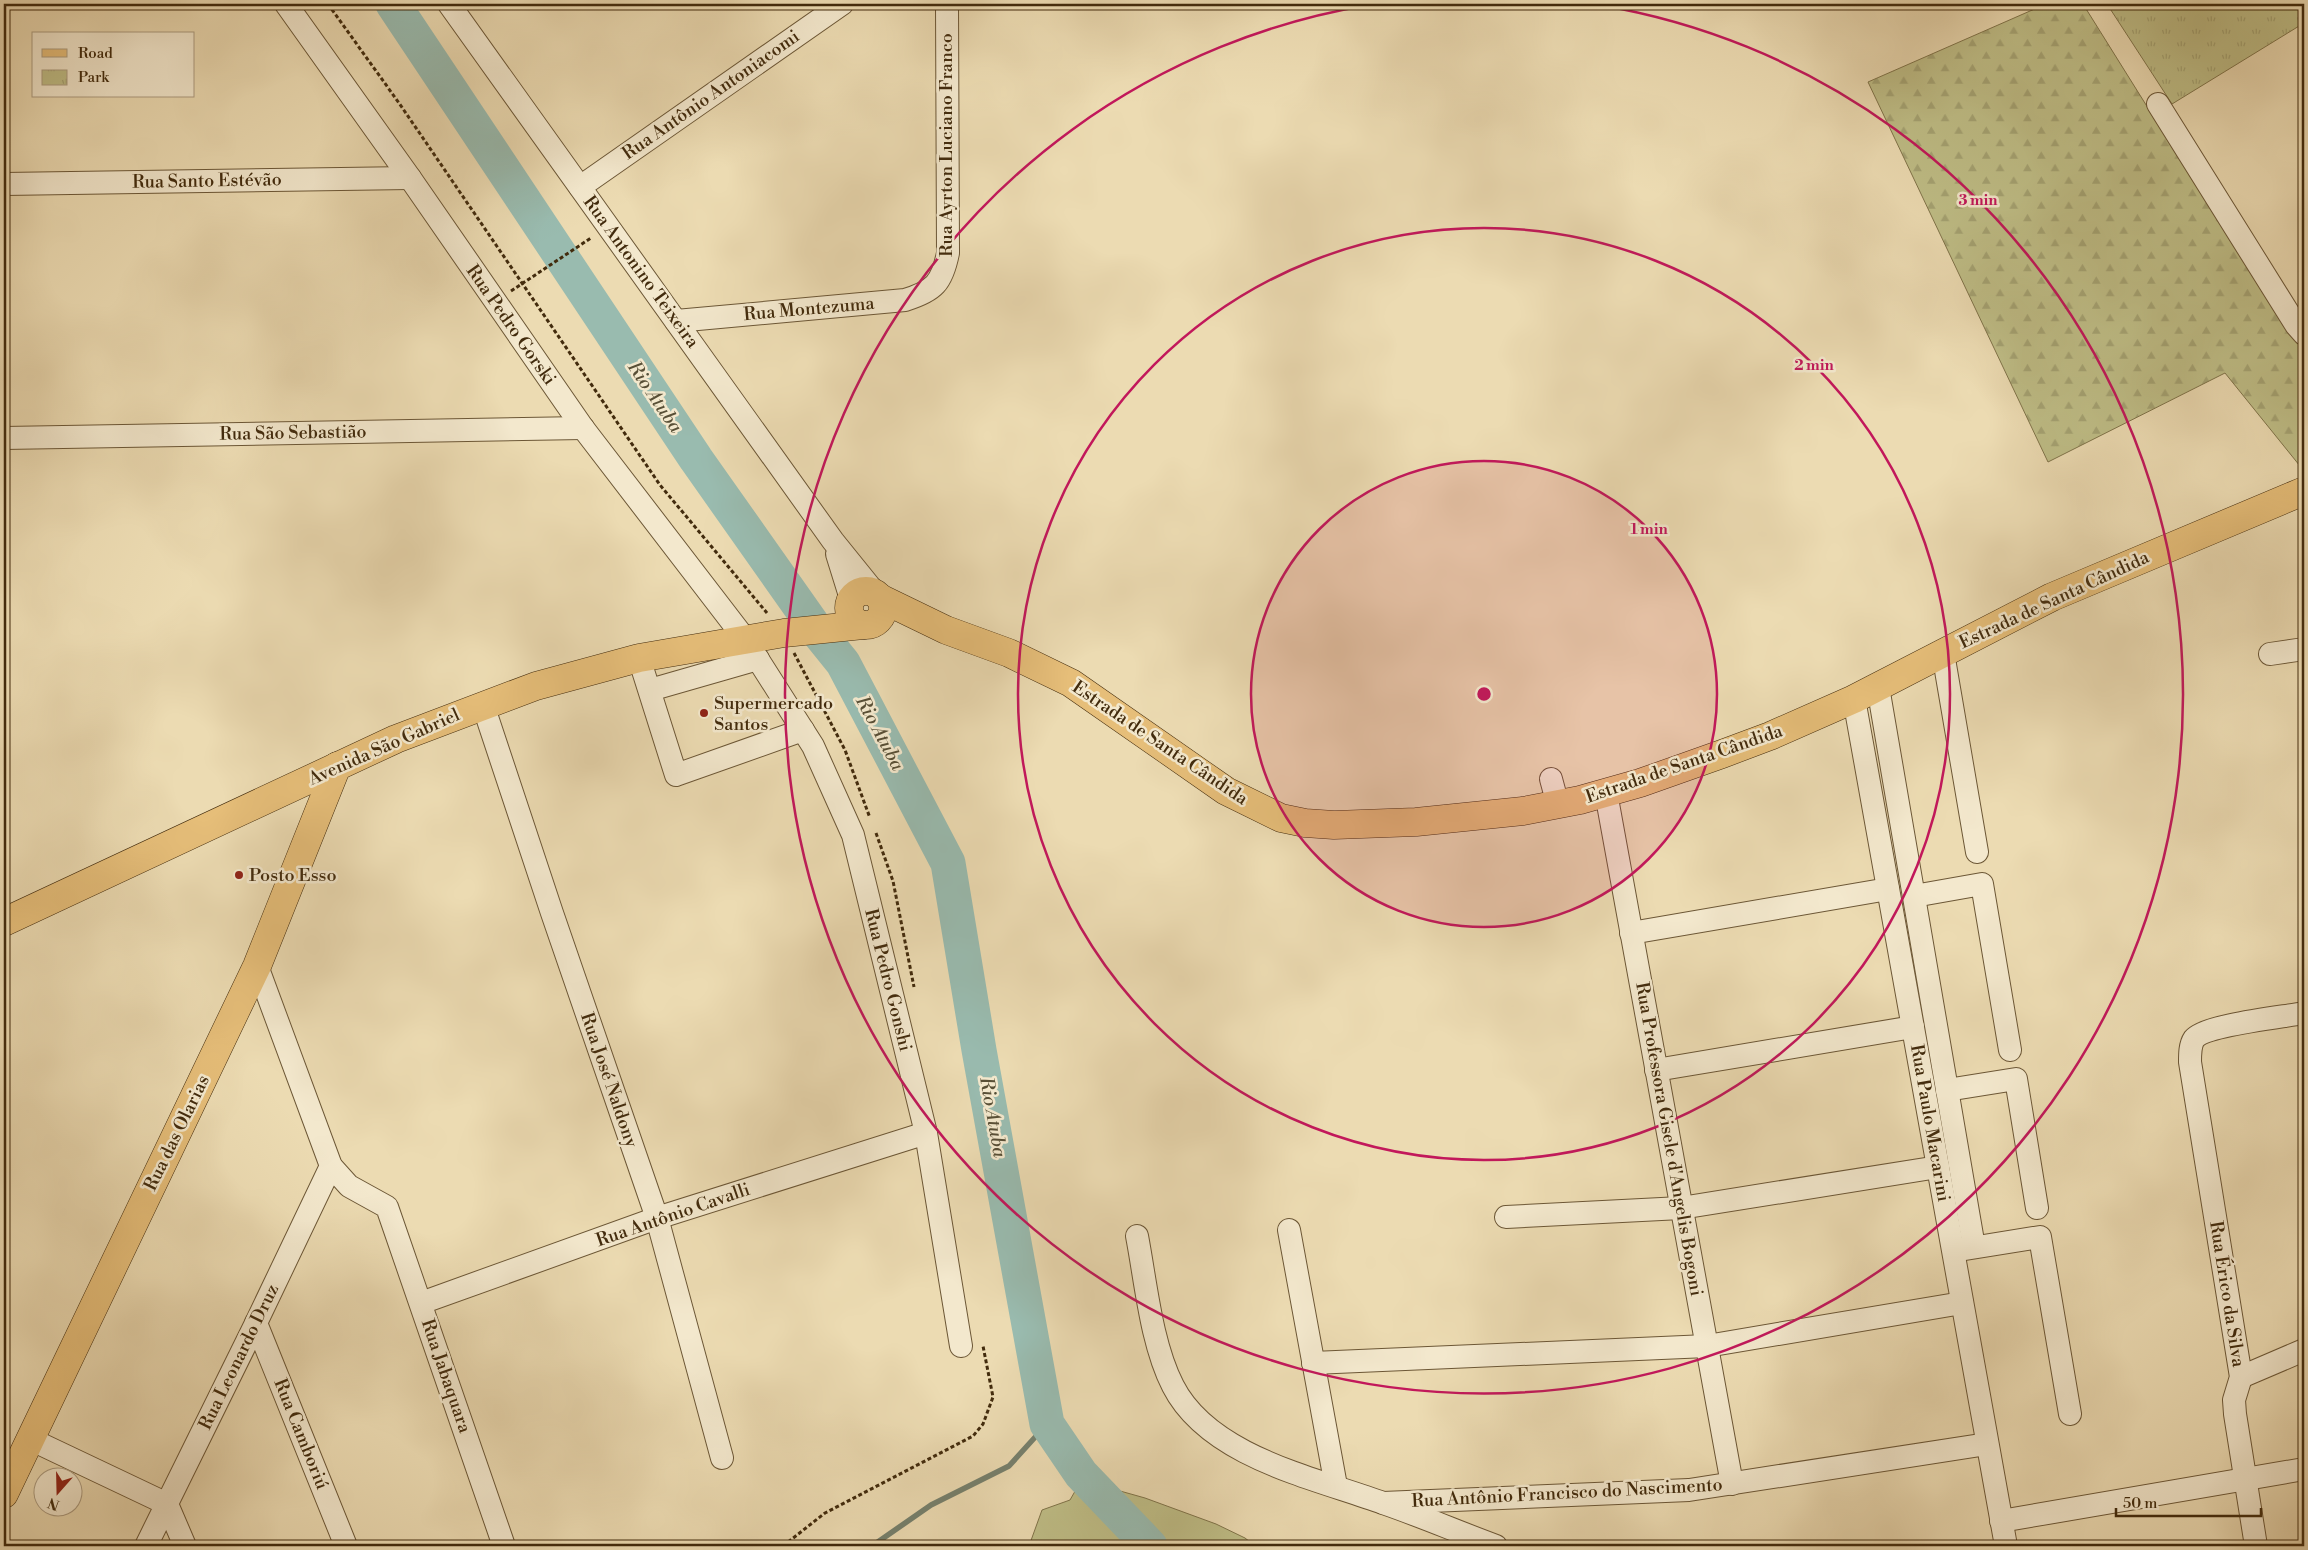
<svg xmlns="http://www.w3.org/2000/svg" width="2308" height="1550" viewBox="0 0 2308 1550" font-family="'Libre Bodoni',serif">
<defs>
<pattern id="forest-firs" width="22" height="20" patternUnits="userSpaceOnUse" patternTransform="scale(1.25)"><rect width="22" height="20" fill="#bfbe87"/><path d="M5 1l3.5 6h-7zM16 11l3.5 6h-7z" fill="#a5a373"/></pattern>
<pattern id="park-tufts" width="24" height="20" patternUnits="userSpaceOnUse" patternTransform="scale(1.25)"><rect width="24" height="20" fill="#bfbe87"/><path d="M3 7l-1-3M5 7V3M7 7l1-3M15 17l-1-3M17 17v-4M19 17l1-3" fill="none" stroke="#a5a373"/></pattern>
</defs>
<rect width="100%" height="100%" fill="#ecdbb2"/>
<filter id="stains"><feTurbulence type="fractalNoise" baseFrequency=".004" numOctaves="4"/><feColorMatrix values="0 0 0 0 .2 0 0 0 0 .09 0 0 0 0 .02 0 0 0 .5 -.17"/></filter>
<radialGradient id="worn" r=".72"><stop offset=".6" stop-color="#630" stop-opacity="0"/><stop offset="1" stop-color="#630" stop-opacity=".3"/></radialGradient>
<polygon fill="#bfbe87" stroke="#80744a" points="1078,1486 1113,1489 1145,1498 1216,1524 1245,1538 1255,1546 1029,1546 1042,1510 1070,1500"/>
<polygon fill="url(#forest-firs)" stroke="#80744a" points="2046,4 2083,4 2208,204 2304,341 2304,471 2225,373 2048,462 1868,82"/>
<polygon fill="url(#park-tufts)" stroke="#80744a" points="2107,4 2304,4 2304,23 2172,104"/>
<g fill="none" stroke-linecap="round" stroke-linejoin="round">
<polyline stroke="#76816e" stroke-width="5.5" points="872,1546 931,1505 1009,1466 1047,1424"/>
<polyline stroke="#99bbaf" stroke-width="35" points="393,4 696,459 818,632 843,663 948,863 979,1050 1047,1424 1081,1474 1150,1546"/>
<defs>
<g id="minor">
<polyline points="286,4 410,178 583,428 745,639 813,746 853,835 926,1133 961,1346"/>
<polyline points="449,4 833,541 875,593"/>
<polyline points="2158,104 2296,325 2304,334"/>
<polyline points="4,184 410,178"/>
<polyline points="580,187 842,4"/>
<path d="M676,321l229,-21c29,-9 37,-17 43,-47l-1,-249"/>
<polyline points="4,438 583,428"/>
<polyline points="837,554 851,599"/>
<polyline points="1943,653 1977,852"/>
<polyline points="2270,654 2304,649"/>
<polyline points="639,658 676,775 803,730"/>
<polyline points="1878,687 1974,1247"/>
<polyline points="650,690 758,659"/>
<polyline points="1854,699 2006,1546"/>
<polyline points="483,705 552,913 657,1218 722,1458"/>
<polyline points="1551,779 1558,805"/>
<polyline points="1606,793 1732,1484"/>
<polyline points="1914,896 1982,884 2010,1050"/>
<polyline points="1631,933 1888,889"/>
<polyline points="257,966 331,1166 349,1186 387,1207 504,1546"/>
<polyline points="1656,1070 1913,1027"/>
<polyline points="1947,1090 2016,1079 2037,1208"/>
<polyline points="1506,1217 1681,1208 1938,1167"/>
<polyline points="1289,1230 1336,1486"/>
<path d="M1137,1236c9,47 14,107 36,150 36,71 142,92 210,117 38,13 75,29 113,43"/>
<polyline points="1959,1250 2040,1237 2070,1414"/>
<polyline points="421,1303 657,1218 926,1133"/>
<polyline points="256,1323 346,1546"/>
<polyline points="1313,1363 1707,1346 1962,1303"/>
<polyline points="2241,1377 2304,1350"/>
<polyline points="30,1439 167,1504 185,1546"/>
<polyline points="1383,1503 1689,1490 1987,1444"/>
<polyline points="2001,1521 2304,1469"/>
<polyline points="146,1546 256,1323 331,1166"/>
<path d="M2256,1546l-21,-132 -1,-14 7,-23 -51,-315c0,-8 0,-17 4,-23 11,-14 89,-22 110,-26"/>
</g>
<g id="major">
<circle cx="866" cy="608" r="17"/>
<polyline points="880,598 946,630 1009,653 1071,683 1226,791 1281,818 1305,823 1334,825 1416,822 1523,811 1580,800 1640,783 1722,754 1770,736 1854,699 2052,597 2304,491"/>
<polyline points="4,922 396,739 536,686 639,658 784,633 863,625"/>
<polyline points="4,1494 257,966 337,766"/>
</g>
</defs>
<use href="#minor" stroke="#6c5736" stroke-width="24"/>
<use href="#major" stroke="#422b0d" stroke-width="29"/>
<g stroke="#422b0d" stroke-width="3" stroke-dasharray="4 2.5" stroke-linecap="butt">
<polyline points="328,4 399,103 660,485 767,613"/>
<polyline points="511,291 591,238"/>
<polyline points="794,653 845,750 870,818"/>
<polyline points="876,833 893,881 914,987"/>
<polyline points="783,1546 825,1513 973,1436 983,1424 993,1397 983,1346"/>
</g>
<use href="#minor" stroke="#f3e8cd" stroke-width="22"/>
<use href="#major" stroke="#e6be79" stroke-width="28"/>
</g>
<circle cx="1484" cy="694" r="233" fill="#c2185b" fill-opacity=".12"/>
<g fill="none" stroke="#c2185b" stroke-width="2.5">
<circle cx="1484" cy="694" r="233"/>
<circle cx="1484" cy="694" r="466"/>
<path d="M1599 5A699 699 0 1 1 1369 5"/>
</g>
<g fill="#8f2418" stroke="#f3e8cd" stroke-width="2">
<circle cx="704" cy="713" r="5"/>
<circle cx="239" cy="875" r="5"/>
</g>
<g text-anchor="middle" dominant-baseline="central" stroke-width="5" stroke-linejoin="round" paint-order="stroke">
<g font-size="18" fill="#422b0d" stroke="#f3e8cd">
<text transform="translate(711 95) rotate(-35)">Rua Antônio Antoniacomi</text>
<text transform="translate(946 145) rotate(-90)">Rua Ayrton Luciano Franco</text>
<text transform="translate(207 181) rotate(-1)">Rua Santo Estévão</text>
<text transform="translate(641 272) rotate(54)">Rua Antonino Teixeira</text>
<text transform="translate(809 309) rotate(-5)">Rua Montezuma</text>
<text transform="translate(511 325) rotate(55)">Rua Pedro Gorski</text>
<text transform="translate(293 433) rotate(-1)">Rua São Sebastião</text>
<text transform="translate(2054 600) rotate(-25)">Estrada de Santa Cândida</text>
<text transform="translate(1160 743) rotate(34)">Estrada de Santa Cândida</text>
<text transform="translate(384 747) rotate(-24)">Avenida São Gabriel</text>
<text transform="translate(1684 764) rotate(-19)">Estrada de Santa Cândida</text>
<text transform="translate(888 980) rotate(76)">Rua Pedro Gonshi</text>
<text transform="translate(609 1080) rotate(71)">Rua José Naldony</text>
<text transform="translate(1930 1123) rotate(80)">Rua Paulo Macarini</text>
<text transform="translate(177 1133) rotate(-64)">Rua das Olarias</text>
<text transform="translate(1669 1139) rotate(80)">Rua Professora Gisele d'Angelis Bogoni</text>
<text transform="translate(673 1215) rotate(-19)">Rua Antônio Cavalli</text>
<text transform="translate(2227 1294) rotate(81)">Rua Érico da Silva</text>
<text transform="translate(239 1357) rotate(-64)">Rua Leonardo Druz</text>
<text transform="translate(446 1376) rotate(71)">Rua Jabaquara</text>
<text transform="translate(301 1434) rotate(68)">Rua Camboriú</text>
<text transform="translate(1567 1493) rotate(-3)">Rua Antônio Francisco do Nascimento</text>
</g>
<g font-size="18" fill="#422b0d" stroke="#f3e8cd" text-anchor="start">
<text x="714" y="703">Supermercado<tspan x="714" dy="21">Santos</tspan></text>
<text x="249" y="875">Posto Esso</text>
</g>
<g font-size="19" font-style="italic" fill="#584f36" stroke="#f3e8cd">
<text transform="translate(655 397) rotate(56)">Rio Atuba</text>
<text transform="translate(880 733) rotate(62)">Rio Atuba</text>
<text transform="translate(993 1117) rotate(80)">Rio Atuba</text>
</g>
</g>
<circle cx="1484" cy="694" r="8" fill="#c2185b" stroke="#f3e8cd" stroke-width="2.5"/>
<g font-size="15" text-anchor="middle" font-weight="bold" fill="#c2185b" stroke="#f3e8cd" stroke-width="5" stroke-linejoin="round" paint-order="stroke">
<text x="1978" y="205">3 min</text>
<text x="1814" y="370">2 min</text>
<text x="1649" y="534">1 min</text>
</g>
<rect width="2308" height="1550" fill="none" stroke="#ecdbb2" stroke-width="20"/>
<rect x="5" y="5" width="2298" height="1540" fill="none" stroke="#422b0d" stroke-width="2.5"/>
<rect x="10" y="10" width="2288" height="1530" fill="none" stroke="#422b0d"/>
<rect x="32" y="32" width="162" height="65" fill="#f3e8cd" stroke="#ac9c80"/>
<rect x="42" y="49" width="25" height="8" fill="#e6be79" stroke="#ac9c80"/>
<text x="78" y="58" font-size="15" fill="#422b0d">Road</text>
<rect x="42" y="70" width="25" height="15" fill="url(#park-tufts)" stroke="#ac9c80"/>
<text x="78" y="82" font-size="15" fill="#422b0d">Park</text>
<g transform="translate(58 1492) rotate(200)"><circle r="24" fill="#f3e8cd" stroke="#ac9c80"/>
<path d="M0-4L9 19L0 12L-9 19Z" fill="#8f2418"/>
<text y="-8" font-size="14" font-weight="bold" text-anchor="middle" fill="#422b0d">N</text>
</g>
<path d="M2116 1508v8h145v-8" fill="none" stroke="#422b0d" stroke-width="2.5"/>
<text x="2123" y="1508" font-size="15" fill="#422b0d" stroke="#f3e8cd" stroke-width="4" paint-order="stroke">50 m</text>
<rect width="100%" height="100%" filter="url(#stains)"/>
<rect width="100%" height="100%" fill="url(#worn)"/>
</svg>
